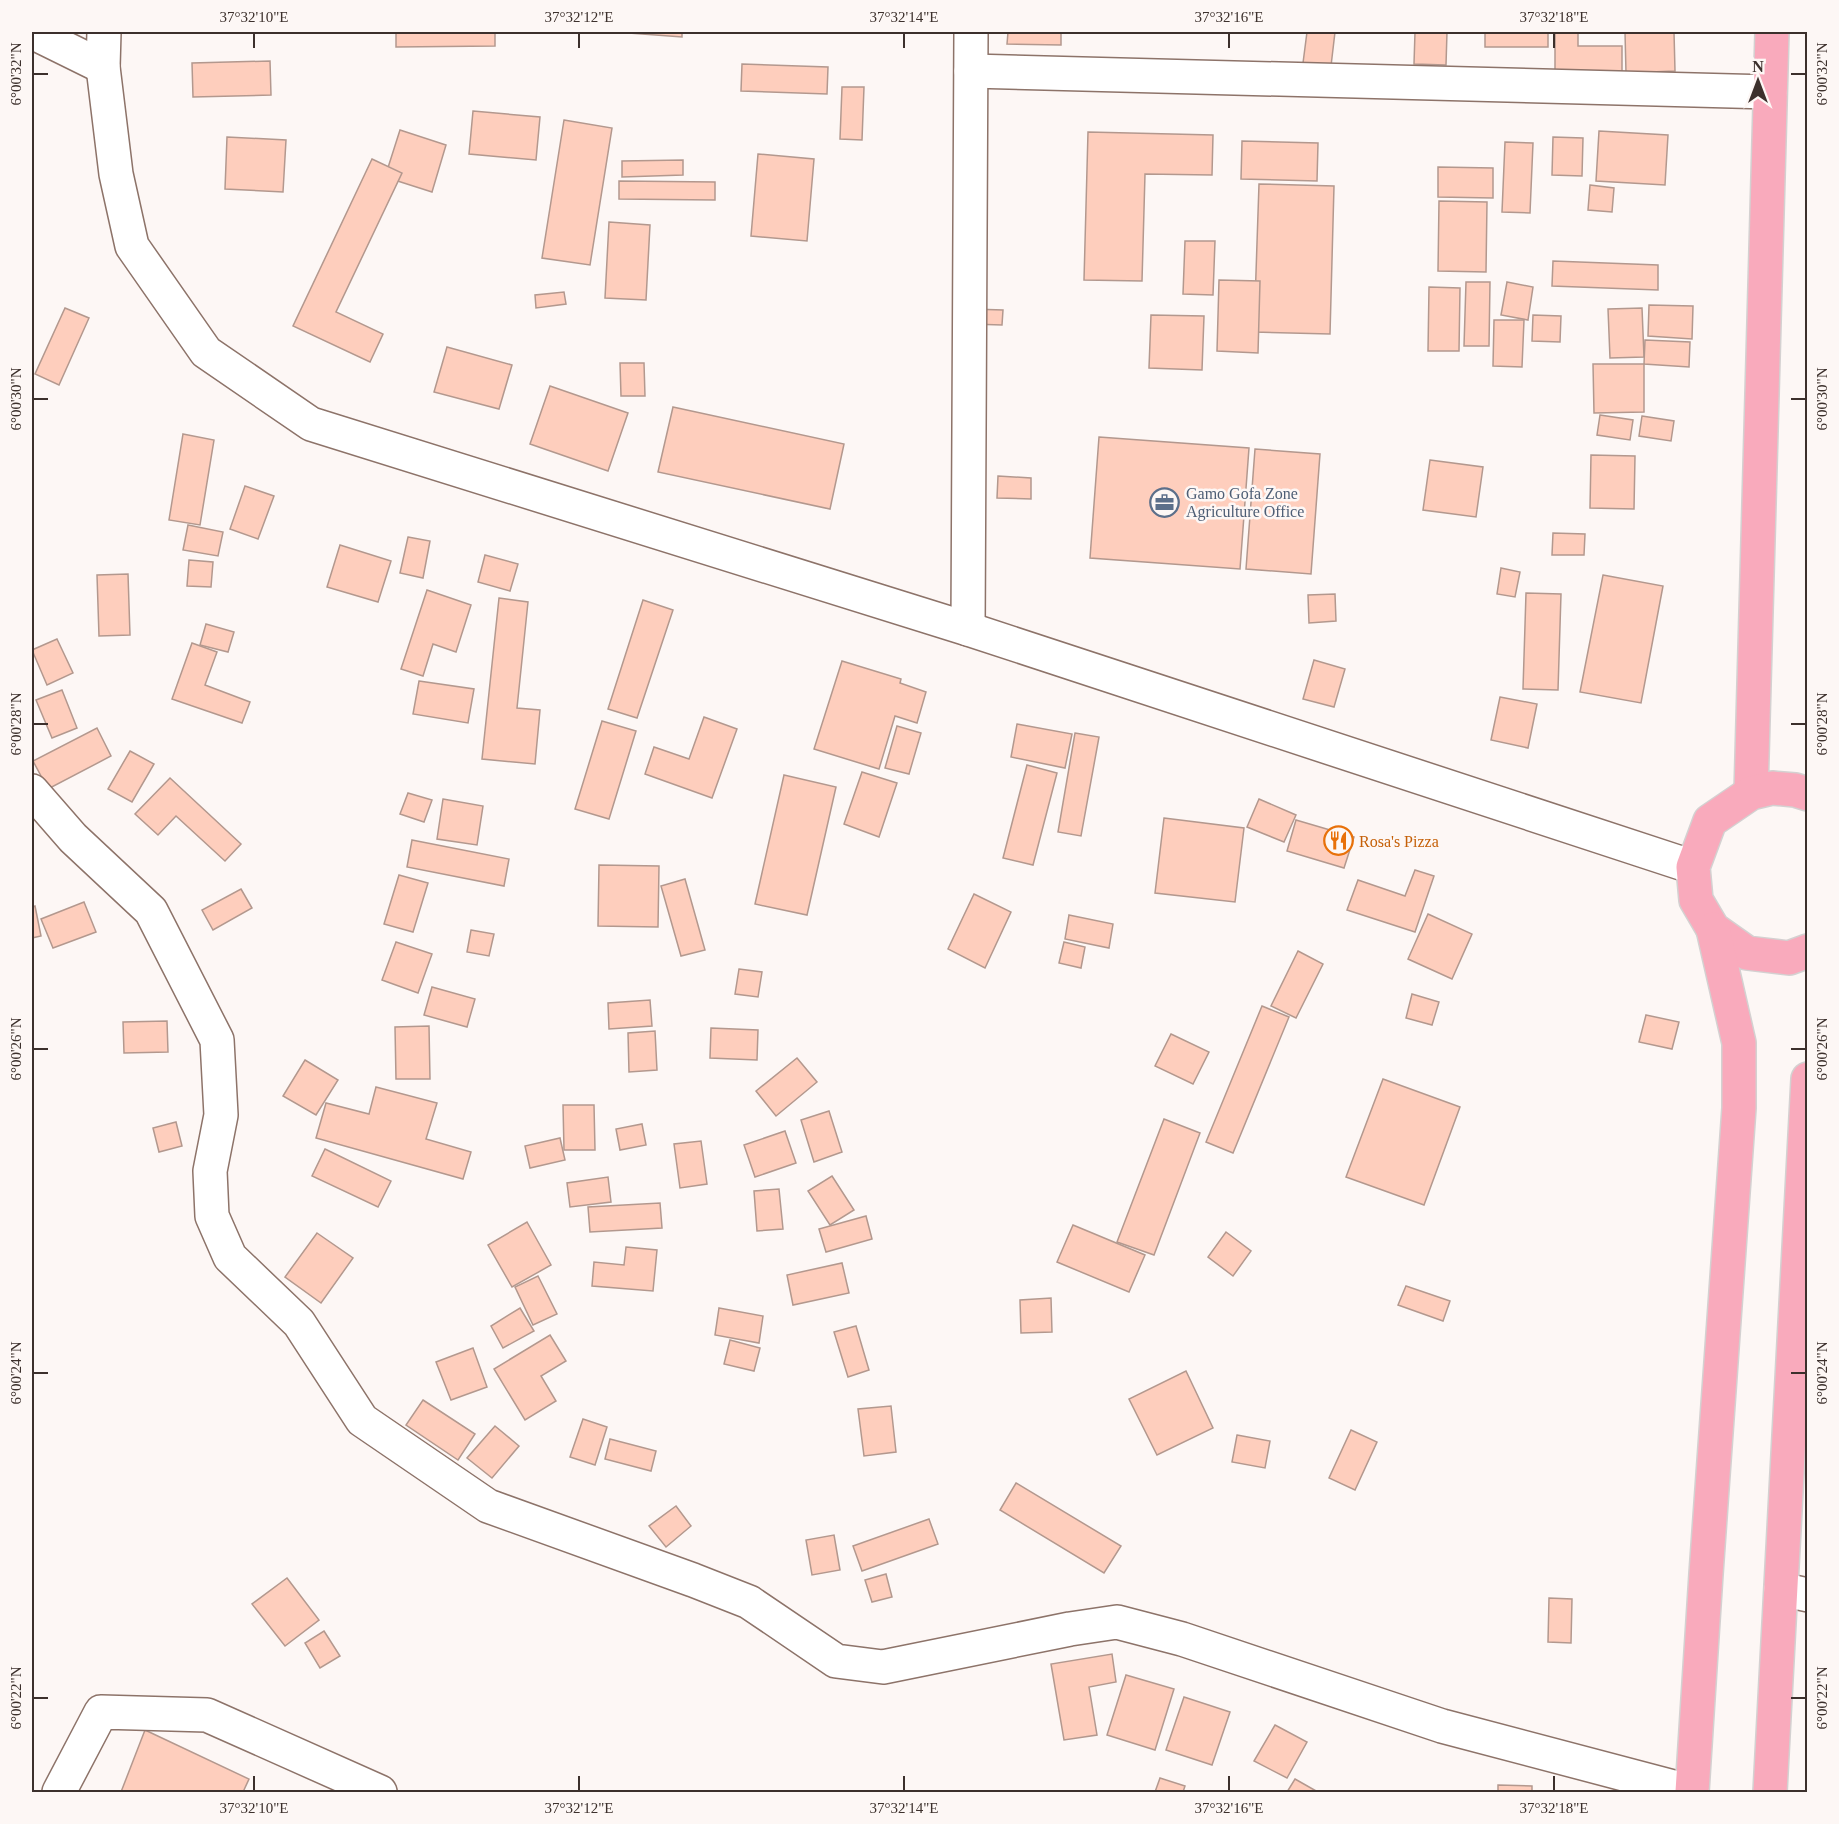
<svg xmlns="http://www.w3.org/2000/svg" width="1839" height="1824" viewBox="0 0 1839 1824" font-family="'Times New Roman',serif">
<rect width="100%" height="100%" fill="#fdf7f5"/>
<g fill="#fecebd" stroke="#b3988e" stroke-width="1.5">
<polygon points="396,32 495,32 495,46 396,47"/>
<polygon points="629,32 682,32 682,37 629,33"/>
<polygon points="1008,32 1061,32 1061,45 1007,44"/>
<polygon points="1307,32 1335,32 1331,66 1303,63"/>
<polygon points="1415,32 1447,32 1446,65 1414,64"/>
<rect x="1485" y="32" width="63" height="15"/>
<polygon points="1555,32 1578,32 1578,46 1622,46 1622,78 1555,78"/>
<polygon points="1625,32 1674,32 1675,71 1626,73"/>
<polygon points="270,61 271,95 193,97 192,63"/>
<polygon points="742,64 828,67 827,94 741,91"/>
<polygon points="842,87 864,87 862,140 840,139"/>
<polygon points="473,111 540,117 536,160 469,154"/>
<polygon points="564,120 612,128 590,265 542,258"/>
<polygon points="400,130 446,145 432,192 385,177"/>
<polygon points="1599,131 1668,135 1665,185 1596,181"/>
<polygon points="1088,132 1213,135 1212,175 1145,174 1142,281 1084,280"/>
<polygon points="227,137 286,140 283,192 225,189"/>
<polygon points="1553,137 1583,138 1582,176 1552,175"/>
<polygon points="1242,141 1318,143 1317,181 1241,179"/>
<polygon points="1505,142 1533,143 1530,213 1502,212"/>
<polygon points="758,154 814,159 807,241 751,236"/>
<polygon points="372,159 402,173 336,312 383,334 370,362 293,326"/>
<polygon points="683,160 683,175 622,177 622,161"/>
<polygon points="1438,167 1493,168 1493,198 1438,197"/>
<polygon points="619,181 715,182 715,200 619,199"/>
<polygon points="1259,184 1334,186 1330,334 1254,332"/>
<polygon points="1590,185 1614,188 1612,212 1588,210"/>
<polygon points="1439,201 1487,202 1486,272 1438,271"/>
<polygon points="609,222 650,225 646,300 605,298"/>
<polygon points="1185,241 1215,241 1213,295 1183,294"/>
<polygon points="1553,261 1658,265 1658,290 1552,286"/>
<polygon points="1219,280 1260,281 1258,353 1217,351"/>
<polygon points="1466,282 1490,282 1489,346 1464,346"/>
<polygon points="1507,282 1533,287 1528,320 1501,315"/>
<polygon points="1429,287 1460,288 1459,351 1428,351"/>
<polygon points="564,292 566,304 536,308 535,295"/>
<polygon points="1649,305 1693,306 1692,339 1648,336"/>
<polygon points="65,308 89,318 59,385 35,374"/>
<polygon points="1642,308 1644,357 1610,358 1608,309"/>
<polygon points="971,309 1003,310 1002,325 971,324"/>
<polygon points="1151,315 1204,316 1202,370 1149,368"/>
<polygon points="1533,315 1561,316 1560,342 1532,341"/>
<polygon points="1494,320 1524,320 1522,367 1493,366"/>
<polygon points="1645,340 1690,342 1689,367 1644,364"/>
<polygon points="447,347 512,365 499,409 434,392"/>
<polygon points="620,363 644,363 645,396 621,396"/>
<polygon points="1593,364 1644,364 1644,412 1594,413"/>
<polygon points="550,386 628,413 608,471 530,444"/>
<polygon points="673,407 844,444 830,509 658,472"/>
<polygon points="1600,415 1633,420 1630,440 1597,435"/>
<polygon points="1642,416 1674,421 1671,441 1639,436"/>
<polygon points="183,434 214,440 200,525 169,520"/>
<polygon points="1099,437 1249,448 1240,569 1090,558"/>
<polygon points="1255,449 1320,454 1311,574 1246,569"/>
<polygon points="1591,455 1635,456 1634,509 1590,508"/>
<polygon points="1430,460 1483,467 1476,517 1423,510"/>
<polygon points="998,476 1031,478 1031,499 997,498"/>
<polygon points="245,486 274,496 258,539 230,529"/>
<polygon points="188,525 223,532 218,556 183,550"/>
<polygon points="1553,533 1585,534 1584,555 1552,555"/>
<polygon points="408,537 430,541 423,578 400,573"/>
<polygon points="340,545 391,561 378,602 327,587"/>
<polygon points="485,555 518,564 510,591 478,582"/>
<polygon points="189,560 213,562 211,587 187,586"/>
<polygon points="1501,568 1520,572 1515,597 1497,594"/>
<polygon points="128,574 130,635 99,636 97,575"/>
<polygon points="1603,575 1663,586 1641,703 1580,692"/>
<polygon points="427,590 471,605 456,652 433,644 423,676 401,669"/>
<polygon points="1526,593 1561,594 1558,690 1523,689"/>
<polygon points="1335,594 1336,621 1309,623 1308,595"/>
<polygon points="499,598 528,602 517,708 540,710 535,764 482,759"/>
<polygon points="643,600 673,610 637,718 608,709"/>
<polygon points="206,624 234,632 228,652 200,645"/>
<polygon points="57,639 73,673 47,685 32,650"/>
<polygon points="192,643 217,652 205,685 250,702 242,723 172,699"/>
<polygon points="1314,660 1345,669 1334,707 1303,699"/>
<polygon points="842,661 901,679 900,683 926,692 917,723 895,716 879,769 814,749"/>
<polygon points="419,681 474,689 468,723 413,714"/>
<polygon points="62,690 77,728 52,738 36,700"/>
<polygon points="1500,697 1537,704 1528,748 1491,740"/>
<polygon points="704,717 737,729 712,798 645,774 654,747 689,759"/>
<polygon points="602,721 636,731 609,819 575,809"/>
<polygon points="1017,724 1072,734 1065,768 1011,757"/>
<polygon points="897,726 921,733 909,774 885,768"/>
<polygon points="97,728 111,756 48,789 33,761"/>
<polygon points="1075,733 1099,737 1081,836 1058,832"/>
<polygon points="130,751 154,764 132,802 108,789"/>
<polygon points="1027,765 1057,773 1033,865 1003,858"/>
<polygon points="862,772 897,783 879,837 844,824"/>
<polygon points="784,775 836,787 807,915 755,904"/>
<polygon points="170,778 241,844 225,861 176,816 158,835 135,814"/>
<polygon points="408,793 432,800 424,822 400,814"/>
<polygon points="443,799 483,806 477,845 437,839"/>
<polygon points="1259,799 1296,815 1284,842 1247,827"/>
<polygon points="1164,818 1244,828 1235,902 1155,893"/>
<polygon points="1296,820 1354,837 1344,868 1287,851"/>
<polygon points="412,840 509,859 504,886 407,867"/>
<polygon points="599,865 659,866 658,927 598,926"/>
<polygon points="1415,870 1434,876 1415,932 1347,910 1358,880 1405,896"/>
<polygon points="399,875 428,883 413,932 384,924"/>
<polygon points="685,879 705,950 681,956 661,886"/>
<polygon points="241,889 252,908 213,930 202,910"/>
<polygon points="974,894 1011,912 985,968 948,949"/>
<polygon points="84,902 96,932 53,948 41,919"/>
<polygon points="35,906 41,936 32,938 32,907"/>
<polygon points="1428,914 1472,934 1452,979 1408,959"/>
<polygon points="1069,915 1113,924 1109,948 1065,939"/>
<polygon points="471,930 494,934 489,956 467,952"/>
<polygon points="396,942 432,954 418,993 382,980"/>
<polygon points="1064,942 1085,947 1081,968 1059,963"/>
<polygon points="1298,951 1323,964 1296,1018 1271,1006"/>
<polygon points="739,969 762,972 758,997 735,994"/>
<polygon points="432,987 475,999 467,1027 424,1015"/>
<polygon points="1412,994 1439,1002 1432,1025 1406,1018"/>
<polygon points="650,1000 652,1026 609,1029 608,1003"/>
<polygon points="1262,1006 1289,1017 1233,1153 1206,1142"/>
<polygon points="1646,1015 1679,1022 1672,1049 1639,1042"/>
<polygon points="167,1021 168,1052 124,1053 123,1022"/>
<polygon points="429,1026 430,1079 396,1079 395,1027"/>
<polygon points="711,1028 758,1030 757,1060 710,1058"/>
<polygon points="655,1031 657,1070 629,1072 628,1033"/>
<polygon points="1171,1034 1209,1052 1193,1084 1155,1066"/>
<polygon points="797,1058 817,1082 776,1116 756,1091"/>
<polygon points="305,1060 338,1080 316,1115 283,1096"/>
<polygon points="1383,1079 1460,1107 1424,1205 1346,1177"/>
<polygon points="376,1087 437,1103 426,1139 471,1152 463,1179 316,1138 326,1103 369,1114"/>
<polygon points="563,1105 594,1105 595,1150 564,1150"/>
<polygon points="829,1111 842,1152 814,1162 801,1120"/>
<polygon points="1164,1119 1200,1133 1154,1255 1117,1242"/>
<polygon points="176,1122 182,1146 159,1152 153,1128"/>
<polygon points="642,1124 646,1145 620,1150 616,1129"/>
<polygon points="785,1131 796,1163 755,1177 744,1145"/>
<polygon points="560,1138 565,1160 530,1168 525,1146"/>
<polygon points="701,1141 707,1184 680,1188 674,1144"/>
<polygon points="325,1149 391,1181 378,1207 312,1176"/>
<polygon points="832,1176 854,1210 830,1225 808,1191"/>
<polygon points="608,1177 611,1202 570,1207 567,1183"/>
<polygon points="779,1189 783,1229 757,1231 754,1191"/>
<polygon points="660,1203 662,1228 590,1232 588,1207"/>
<polygon points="866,1216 872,1239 826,1252 819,1229"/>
<polygon points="527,1222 551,1265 512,1287 488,1245"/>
<polygon points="1073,1225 1145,1255 1129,1292 1057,1262"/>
<polygon points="1226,1232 1251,1251 1233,1276 1208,1257"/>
<polygon points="317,1233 353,1258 321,1303 285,1277"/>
<polygon points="626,1247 657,1250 653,1291 592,1286 594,1262 624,1265"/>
<polygon points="842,1263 849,1293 793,1305 787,1275"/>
<polygon points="538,1276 557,1314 533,1325 515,1287"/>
<polygon points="1406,1286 1450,1301 1443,1321 1398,1305"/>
<polygon points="1051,1298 1052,1332 1021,1333 1020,1300"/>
<polygon points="520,1308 534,1331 503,1348 491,1326"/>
<polygon points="719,1308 763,1316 759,1343 715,1335"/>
<polygon points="856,1326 869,1370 848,1377 834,1332"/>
<polygon points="550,1335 566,1361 541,1376 556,1401 525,1420 494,1369"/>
<polygon points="730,1340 760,1348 754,1371 724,1364"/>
<polygon points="473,1348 487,1387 451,1400 436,1362"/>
<polygon points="1186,1371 1213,1428 1157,1455 1129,1399"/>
<polygon points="423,1400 475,1434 458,1460 406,1425"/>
<polygon points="891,1406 896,1452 864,1456 858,1409"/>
<polygon points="583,1419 607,1427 595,1465 570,1457"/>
<polygon points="495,1426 519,1446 492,1478 467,1458"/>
<polygon points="1351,1430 1377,1442 1355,1490 1329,1478"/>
<polygon points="1237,1435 1270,1441 1265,1468 1232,1462"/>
<polygon points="610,1439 656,1451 651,1471 605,1459"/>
<polygon points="1016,1483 1121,1546 1104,1573 1000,1510"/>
<polygon points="676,1506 691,1526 666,1547 649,1526"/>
<polygon points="929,1519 938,1544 862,1571 853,1546"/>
<polygon points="834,1535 840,1570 812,1575 806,1540"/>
<polygon points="886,1574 892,1597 872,1602 865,1580"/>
<polygon points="287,1578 319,1620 285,1646 252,1604"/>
<polygon points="1549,1598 1572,1599 1571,1643 1548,1642"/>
<polygon points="324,1631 340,1656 320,1668 305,1643"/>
<polygon points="1112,1654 1116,1682 1089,1687 1097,1735 1064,1740 1051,1664"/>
<polygon points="1126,1675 1174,1689 1155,1750 1107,1735"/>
<polygon points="1184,1697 1230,1712 1212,1765 1166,1750"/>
<polygon points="1275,1725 1307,1742 1287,1778 1254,1761"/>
<polygon points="145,1730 249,1779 243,1792 121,1792"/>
<polygon points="1160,1778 1185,1786 1183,1792 1155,1792"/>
<polygon points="1295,1779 1318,1792 1287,1792"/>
<polygon points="1498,1785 1532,1786 1532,1792 1498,1792"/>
</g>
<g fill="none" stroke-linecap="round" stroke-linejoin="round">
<defs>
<g id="minor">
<polyline points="32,32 103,67"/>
<polyline points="104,32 103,67 116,174 132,246 206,352 311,424 968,629 1693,867"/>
<polyline points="971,71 1770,92"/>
<polyline points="968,629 971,32"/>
<polyline points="32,791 73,838 151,911 217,1040 221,1115 210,1171 212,1216 230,1257 299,1323 362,1420 488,1506 693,1580 749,1602 836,1661 883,1667 1070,1629 1117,1622 1182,1639 1442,1726 1692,1792"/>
<polyline points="1781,1589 1808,1595"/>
<polyline points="59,1792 101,1712 207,1715 380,1792"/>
</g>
<g id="highway">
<polyline points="1751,793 1772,32"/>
<polyline points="1808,794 1795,790 1772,788 1751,793 1710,821 1693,867 1696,900 1713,929 1747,953 1789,958 1808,951"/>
<polyline points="1692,1792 1706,1574 1739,1108 1739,1043 1713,929"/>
<polyline points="1770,1792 1808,1079"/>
</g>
</defs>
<use href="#minor" stroke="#8d7369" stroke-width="36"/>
<use href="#highway" stroke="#d4d1d1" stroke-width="36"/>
<use href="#minor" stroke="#fff" stroke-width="33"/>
<use href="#highway" stroke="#f9aabc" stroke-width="33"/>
</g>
<path fill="none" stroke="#3c302c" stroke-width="2" d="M254,33v15M579,33v15M904,33v15M1229,33v15M1554,33v15M33,74h15M1791,74h15M33,399h15M1791,399h15M33,724h15M1791,724h15M33,1049h15M1791,1049h15M33,1373h15M1791,1373h15M33,1698h15M1791,1698h15M254,1776v15M579,1776v15M904,1776v15M1229,1776v15M1554,1776v15"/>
<defs>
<symbol id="office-ring" viewBox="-11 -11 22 22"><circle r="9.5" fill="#fdf7f5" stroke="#5c6f8a" stroke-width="1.5"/><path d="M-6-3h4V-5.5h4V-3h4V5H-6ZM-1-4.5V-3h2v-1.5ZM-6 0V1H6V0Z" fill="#5c6f8a"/></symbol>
<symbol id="restaurant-ring" viewBox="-11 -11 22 22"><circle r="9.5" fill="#fdf7f5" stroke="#e8710a" stroke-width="1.5"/><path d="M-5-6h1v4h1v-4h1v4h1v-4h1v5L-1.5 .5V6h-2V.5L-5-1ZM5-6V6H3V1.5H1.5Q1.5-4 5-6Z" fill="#e8710a"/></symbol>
</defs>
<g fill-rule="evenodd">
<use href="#office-ring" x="1148" y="486" width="33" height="33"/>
<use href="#restaurant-ring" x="1322" y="824" width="33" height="33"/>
</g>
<g text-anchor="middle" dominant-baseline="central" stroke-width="5" stroke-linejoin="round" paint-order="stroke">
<g font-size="16" fill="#4e5e75" stroke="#fdf7f5" text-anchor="start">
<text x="1186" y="493">Gamo Gofa Zone<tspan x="1186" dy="18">Agriculture Office</tspan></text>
</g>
<g font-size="16" fill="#c56008" stroke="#fdf7f5" text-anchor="start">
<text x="1359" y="841">Rosa's Pizza</text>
</g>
</g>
<rect width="1839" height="1824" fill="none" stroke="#fdf7f5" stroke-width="66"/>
<g transform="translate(1758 81)" stroke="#fdf7f5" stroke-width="4.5" paint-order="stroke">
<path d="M0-4.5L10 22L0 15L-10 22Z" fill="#3c302c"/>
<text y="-9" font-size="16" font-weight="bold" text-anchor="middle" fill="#3c302c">N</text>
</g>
<rect x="33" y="33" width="1773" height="1758" fill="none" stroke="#3c302c" stroke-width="2"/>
<g font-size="15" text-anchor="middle" fill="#3c302c">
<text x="254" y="22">37°32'10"E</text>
<text x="579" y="22">37°32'12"E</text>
<text x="904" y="22">37°32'14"E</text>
<text x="1229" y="22">37°32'16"E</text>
<text x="1554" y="22">37°32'18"E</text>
<text transform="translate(16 74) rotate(-90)" y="5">6°00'32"N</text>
<text transform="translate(1822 74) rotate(-90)" y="5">6°00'32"N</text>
<text transform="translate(16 399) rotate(-90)" y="5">6°00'30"N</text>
<text transform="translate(1822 399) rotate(-90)" y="5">6°00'30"N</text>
<text transform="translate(16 724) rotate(-90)" y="5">6°00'28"N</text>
<text transform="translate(1822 724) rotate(-90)" y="5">6°00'28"N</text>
<text transform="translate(16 1049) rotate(-90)" y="5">6°00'26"N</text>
<text transform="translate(1822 1049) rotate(-90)" y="5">6°00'26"N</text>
<text transform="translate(16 1373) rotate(-90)" y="5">6°00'24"N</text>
<text transform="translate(1822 1373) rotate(-90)" y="5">6°00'24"N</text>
<text transform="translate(16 1698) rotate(-90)" y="5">6°00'22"N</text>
<text transform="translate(1822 1698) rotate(-90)" y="5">6°00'22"N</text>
<text x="254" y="1813">37°32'10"E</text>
<text x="579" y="1813">37°32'12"E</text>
<text x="904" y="1813">37°32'14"E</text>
<text x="1229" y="1813">37°32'16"E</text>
<text x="1554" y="1813">37°32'18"E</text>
</g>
</svg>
